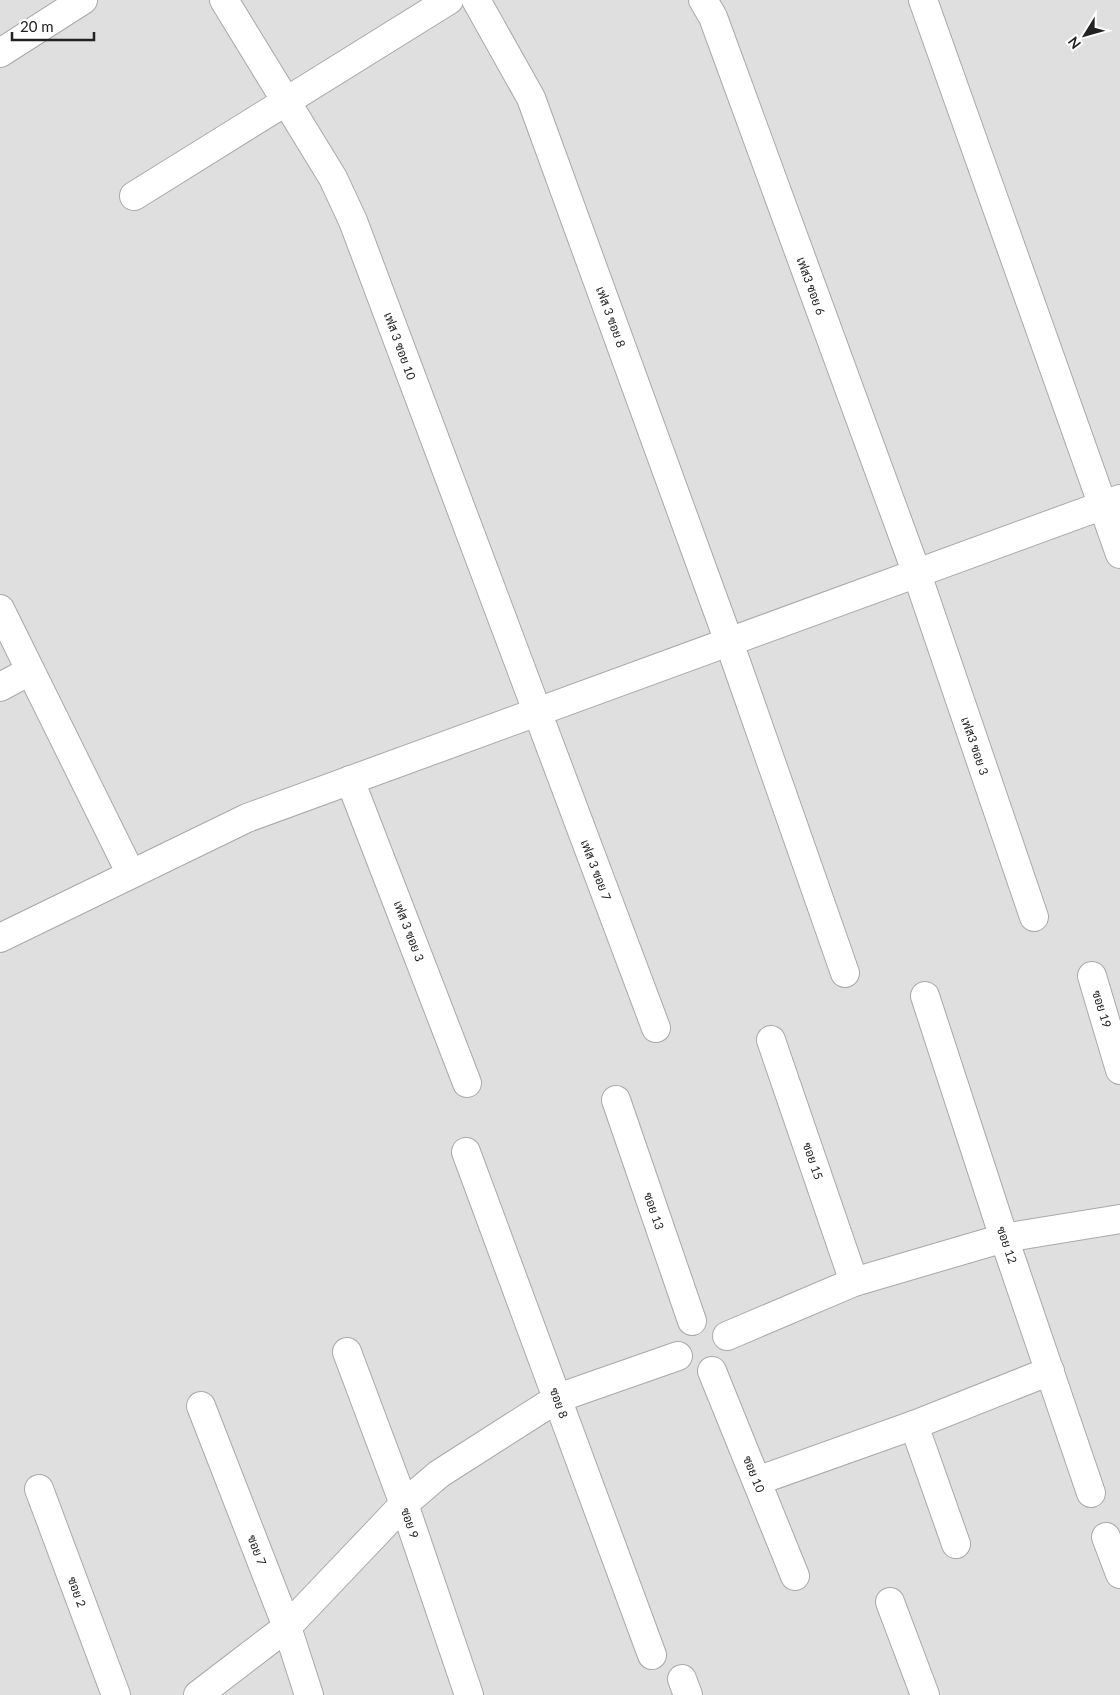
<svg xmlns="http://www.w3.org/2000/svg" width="1120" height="1695" viewBox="0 0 1120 1695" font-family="Lato,Sarabun,sans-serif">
<rect width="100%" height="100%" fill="#f2efe9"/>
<rect fill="#e0dfdf" x="0" y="0" width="1120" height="1695"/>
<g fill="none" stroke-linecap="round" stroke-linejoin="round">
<defs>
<g id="street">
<polyline points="224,0 333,178 353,221 656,1028"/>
<polyline points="476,0 531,98 729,642 845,973"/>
<polyline points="703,0 713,17 917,574 1034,917"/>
<polyline points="923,0 1120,554"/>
<polyline points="0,53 83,0"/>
<polyline points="134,196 449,0"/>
<polyline points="0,609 131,874"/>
<polyline points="0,687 30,671"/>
<polyline points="350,780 467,1083"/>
<polyline points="0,938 247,818 1120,499"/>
<polyline points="1092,976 1120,1070"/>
<polyline points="925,996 1004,1238 1091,1493"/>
<polyline points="771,1040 854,1282"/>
<polyline points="616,1100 692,1321"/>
<polyline points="466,1152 652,1655"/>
<polyline points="727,1336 854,1282 1004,1238 1120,1219"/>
<polyline points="347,1352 404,1504 469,1695"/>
<polyline points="712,1371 795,1576"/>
<polyline points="201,1406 287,1627 309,1695"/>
<polyline points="914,1425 956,1544"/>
<polyline points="757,1481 914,1425 1050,1371"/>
<polyline points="39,1489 116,1695"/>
<polyline points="1106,1537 1120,1574"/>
<polyline points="890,1602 925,1695"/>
<polyline points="682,1679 688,1695"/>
<polyline points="198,1695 287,1627 404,1504 439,1474 558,1398 678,1356"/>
</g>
</defs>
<use href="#street" stroke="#a9a9a9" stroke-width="30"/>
<use href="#street" stroke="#fff" stroke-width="28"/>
</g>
<g text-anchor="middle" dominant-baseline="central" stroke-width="4" stroke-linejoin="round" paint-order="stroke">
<g font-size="12" fill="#222" stroke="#fff">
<text transform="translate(811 286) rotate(70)">เฟส3 ซอย 6</text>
<text transform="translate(611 317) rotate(70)">เฟส 3 ซอย 8</text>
<text transform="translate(400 346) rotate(70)">เฟส 3 ซอย 10</text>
<text transform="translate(975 746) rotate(71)">เฟส3 ซอย 3</text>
<text transform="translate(596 870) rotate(69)">เฟส 3 ซอย 7</text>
<text transform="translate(409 931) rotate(69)">เฟส 3 ซอย 3</text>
<text transform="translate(1102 1009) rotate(73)">ซอย 19</text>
<text transform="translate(813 1161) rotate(71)">ซอย 15</text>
<text transform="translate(654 1211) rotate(71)">ซอย 13</text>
<text transform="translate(1007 1245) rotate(71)">ซอย 12</text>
<text transform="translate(559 1403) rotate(70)">ซอย 8</text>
<text transform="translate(754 1474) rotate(68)">ซอย 10</text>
<text transform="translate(410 1523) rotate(71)">ซอย 9</text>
<text transform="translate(257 1550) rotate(69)">ซอย 7</text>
<text transform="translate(77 1592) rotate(70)">ซอย 2</text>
</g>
</g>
<g transform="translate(1085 35) rotate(233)" stroke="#ffffff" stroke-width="4" paint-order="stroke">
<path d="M0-4L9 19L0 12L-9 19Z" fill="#222222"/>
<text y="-8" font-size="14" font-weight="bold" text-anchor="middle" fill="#222222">N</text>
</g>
<path d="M12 32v8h82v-8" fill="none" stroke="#222222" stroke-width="2.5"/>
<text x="20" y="32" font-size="15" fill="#222222" stroke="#ffffff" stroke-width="4" paint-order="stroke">20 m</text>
</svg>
